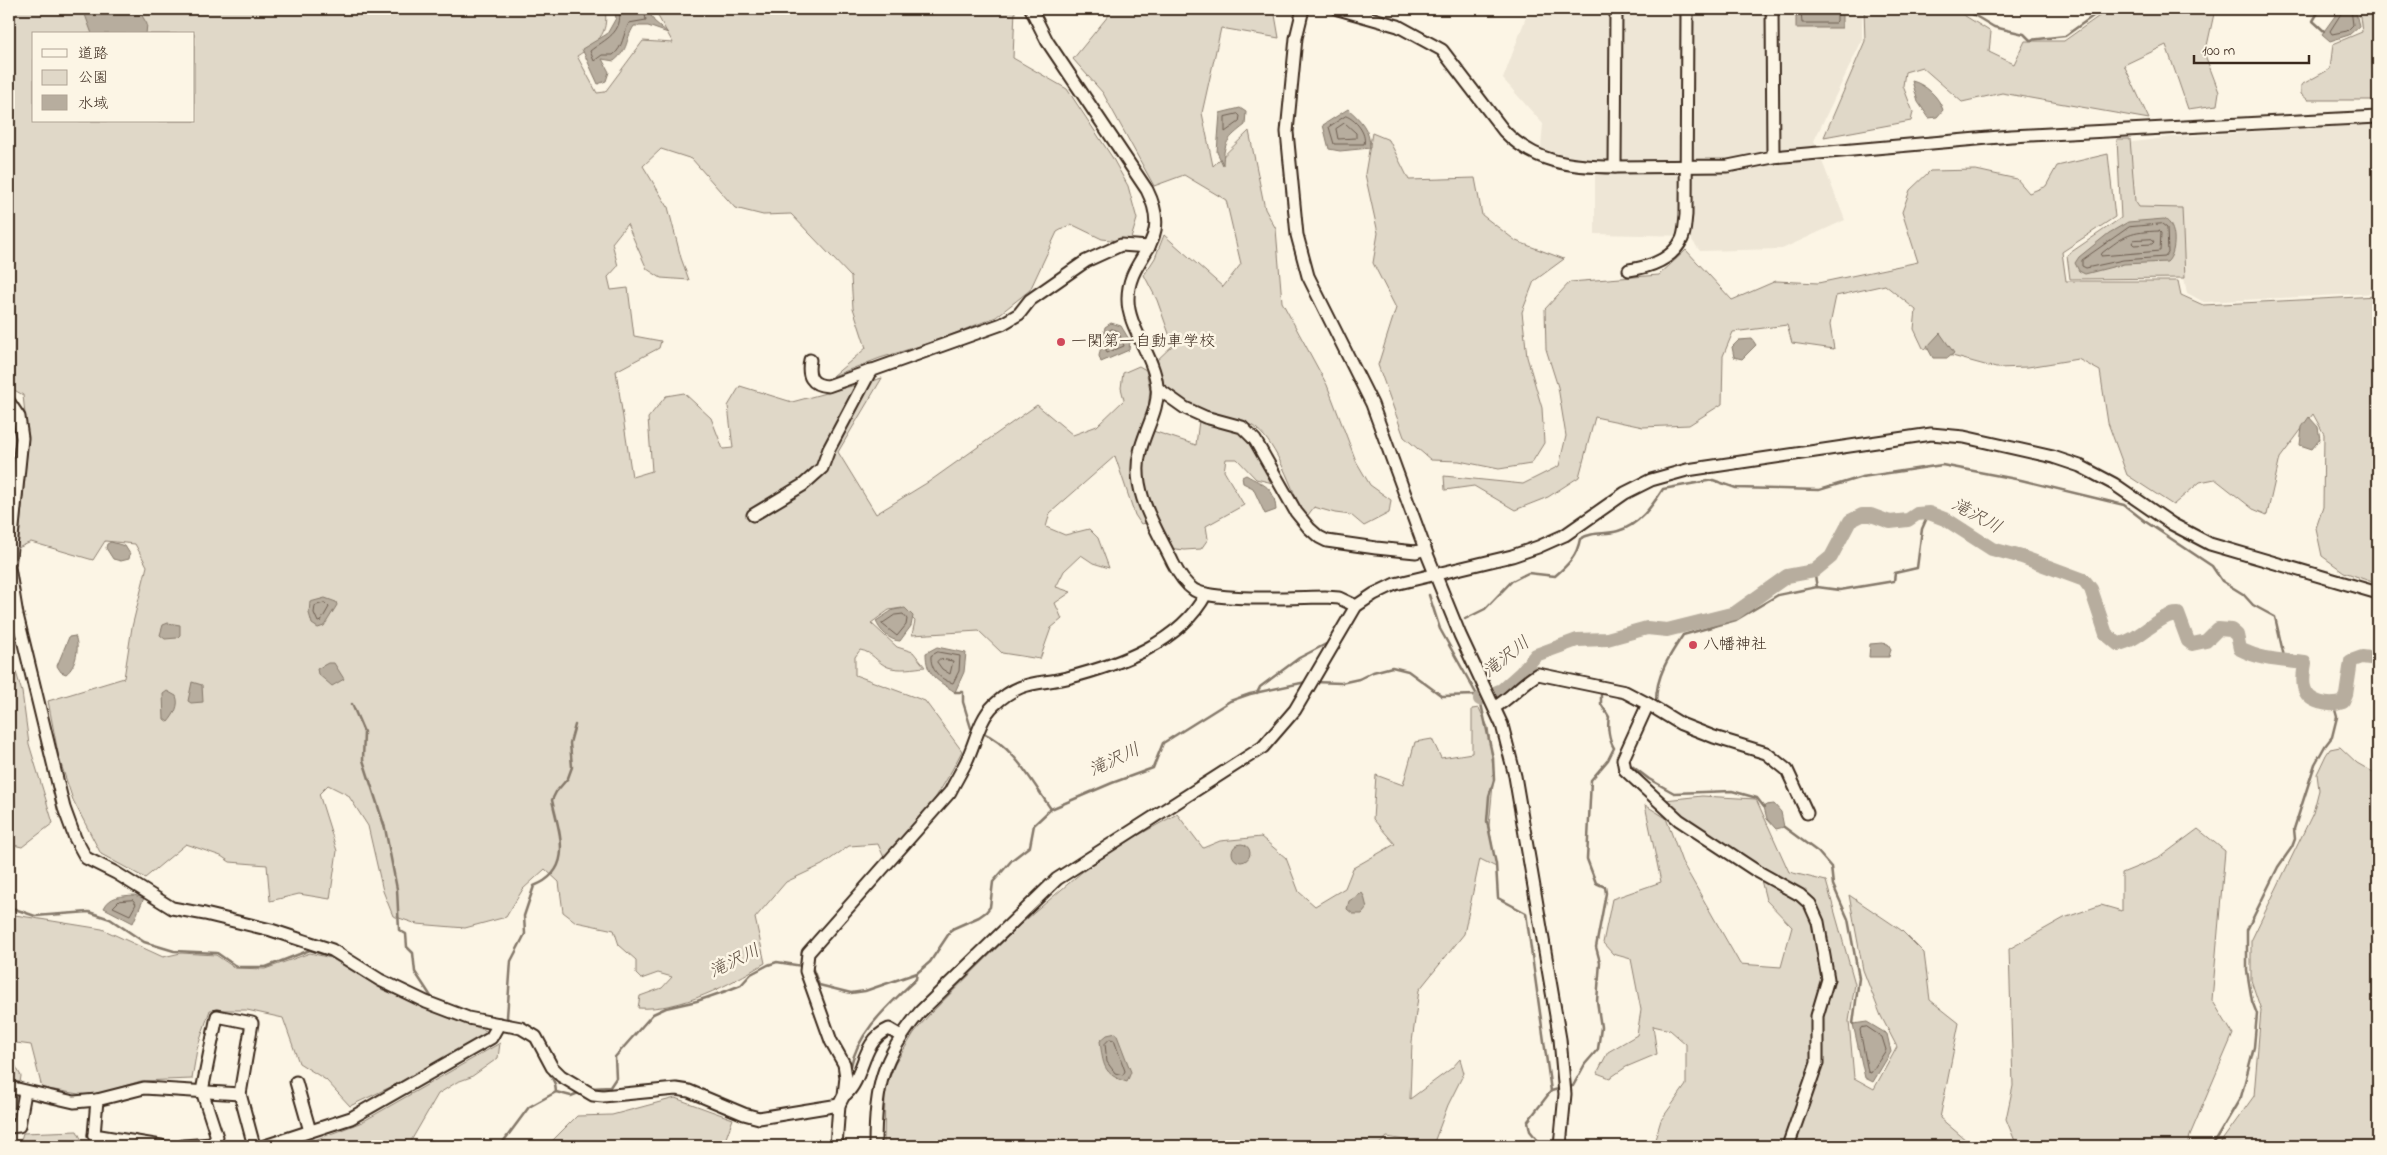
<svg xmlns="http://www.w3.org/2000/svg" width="2387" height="1155" viewBox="0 0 2387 1155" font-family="'Indie Flower','Klee One',sans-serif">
<rect width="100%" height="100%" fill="#fcf5e5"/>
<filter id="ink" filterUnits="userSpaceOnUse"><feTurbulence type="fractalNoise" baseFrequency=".02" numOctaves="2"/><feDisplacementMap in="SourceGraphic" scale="10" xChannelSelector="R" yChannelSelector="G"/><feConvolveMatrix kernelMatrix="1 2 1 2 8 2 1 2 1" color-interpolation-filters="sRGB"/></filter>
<g filter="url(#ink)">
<g fill="#eee6d6">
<polygon points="1529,9 1862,9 1862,40 1814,141 1845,220 1782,249 1700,251 1689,236 1595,234 1595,161 1569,158 1541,148 1543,124 1503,79"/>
<polygon points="2378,124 2378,293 2204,302 2187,293 2184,278 2070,279 2123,220 2119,144 2171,137"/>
</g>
<g fill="#e0d8c8" stroke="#8e8173" fill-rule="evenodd">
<path d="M9,9h596c4,26 -8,34 -28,47l20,37 8,-1 38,-51 30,2 -19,-34h361l-2,49 54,31 45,68 16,29 9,33 -7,23 -28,-3 -31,-15 -14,8 -27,58 -34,27 -63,25 -53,16 -47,18 33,-28 -13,-40 -2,-31 -60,-63 -28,1 -28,-7 -43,-49 -31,-10 -18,17 25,41 13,51 8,22 -28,-2 -14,-9 -20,-45 -15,19 6,23 -10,11 3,13 17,-2 6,48 27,5 -2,7 -43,23 16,106 20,-6 -4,-53 18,-22 18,-3 27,25 12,31 10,-1 -5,-42 12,-20 52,16 90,-24 -44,74 38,62 54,-33 107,-76 36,30 24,-9 27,-26 -3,-12 2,-15 16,-7 7,4 4,20 -2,19 -9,31 8,83 -6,1 -6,-9 -20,-59 -65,57 -4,14 19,8 24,-6 9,9 11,30 -16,-5 -12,-8 -17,16 -8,16 15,5 -16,11 7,16 -11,9 -11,31 -38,-6 -23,-22 -67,4 3,-14 -13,-13 -13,2 -18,13 26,24 16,5 12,15c-11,1 -26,4 -37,0 -11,-4 -15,-15 -28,-17l-5,7v18l70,26 37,50c-22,44 -44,74 -76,111l-8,-18 -29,2 -27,19 -36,17 -31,36 10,45c-36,22 -84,48 -127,45l2,-12 22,-8 10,-11 -14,-4 -17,6 -5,-5v-14l-17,-15 -5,-15 -38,-8 -13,-10 -4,-30 -14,-13 -22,20 -17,28 -41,11 -48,-4 -24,-8 -10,-25 -15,-65 -20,-31 -20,-10 -9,9 18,57 -7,48 -31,-5 -29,7 -3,-36 -37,-3 -9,-6 -35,-12 -41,34 -44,-24 -28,-54 -14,-42 -11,-57 76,-23 8,-51 15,-61 -12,-22 -30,-3 -12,19 -62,-18 -13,6 10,-105 -5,-48 -14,-8zM34,34h160v87h-160z"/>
<path d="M1106,9h168l5,29 -58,-10 -19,85 11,53 36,-35 16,78 11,20 6,73 45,83 29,76 14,24 21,15 -2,13 -25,13 -13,-11 -16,-2 -21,-6 -6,8 -6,-3c-10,-23 -25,-67 -45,-83 -4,-4 -12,-6 -17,-8 -32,-11 -80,-18 -85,-59l18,-17 -16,-45 -13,-25 11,-17 9,-23 59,52 18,-23 -15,-64 -42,-25 -30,11 -51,-93 -30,-34 36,-44z"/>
<polygon points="1864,9 1954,9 1991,32 1989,52 2014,64 2025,41 2064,41 2109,9 2215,9 2205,55 2219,92 2217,105 2188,109 2166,45 2124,65 2149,119 2002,93 1962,102 1922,67 1905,72 1903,86 1913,112 1911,121 1824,137 1865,41"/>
<polygon points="2359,9 2378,9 2378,100 2308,100 2301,94 2301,85 2330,69 2333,44 2362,32"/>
<polygon points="1372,133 1389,140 1409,180 1475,178 1482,215 1516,241 1564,259 1534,281 1522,312 1527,357 1542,408 1544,443 1531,464 1499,469 1459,461 1431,460 1404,437 1378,365 1396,308 1373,263 1378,233 1365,174"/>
<polygon points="2117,139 2130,139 2135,201 2139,207 2182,208 2185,278 2070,279 2067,255 2121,218"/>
<polygon points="2108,154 2115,217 2062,252 2066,281 2178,281 2181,295 2203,305 2378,296 2378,584 2344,572 2322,556 2316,528 2323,507 2324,434 2313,414 2280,458 2267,515 2253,509 2215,479 2200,482 2173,505 2127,475 2108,423 2100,371 2078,359 2028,367 1996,368 1923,348 1914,329 1916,310 1885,285 1836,296 1830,325 1834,349 1792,343 1787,325 1733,332 1723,356 1722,404 1689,425 1643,427 1595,417 1579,477 1548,497 1515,510 1474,486 1445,490 1444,476 1523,484 1559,466 1566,436 1558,387 1546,349 1545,309 1570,282 1659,275 1686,250 1732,300 1776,281 1818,283 1918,262 1902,212 1910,190 1930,171 1976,170 2017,179 2029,193 2046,186 2057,166"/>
<polygon points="1199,420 1242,432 1273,483 1256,479 1237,459 1226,459 1224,471 1244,505 1206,526 1208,539 1201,549 1184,550 1168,548 1141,475 1145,452 1153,431 1196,445"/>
<polygon points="9,649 22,692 29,744 53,823 22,847 9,844"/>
<polygon points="1479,708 1488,727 1494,774 1489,826 1496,867 1480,859 1464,934 1419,990 1412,1042 1410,1099 1452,1068 1460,1059 1464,1073 1448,1105 1433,1145 1387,1137 1377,1146 884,1146 885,1090 895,1064 914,1033 929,1015 1021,924 1082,872 1124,843 1177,814 1203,848 1220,841 1261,837 1286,858 1299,892 1315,906 1345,888 1353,868 1395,844 1373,819 1376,775 1403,785 1415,742 1432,739 1441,758 1472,753 1472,709"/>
<polygon points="2340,747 2357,763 2378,775 2378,1146 2218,1146 2254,1096 2261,1010 2251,980 2251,941 2313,813 2319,790 2317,774 2326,755 2330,749"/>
<polygon points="1702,796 1756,799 1789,872 1826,881 1855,984 1849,1021 1854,1078 1874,1089 1897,1047 1881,1016 1863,970 1849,895 1901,930 1924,953 1930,1000 1959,1023 1940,1118 1973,1146 1653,1146 1661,1120 1686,1085 1686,1044 1670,1030 1653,1026 1657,1054 1626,1067 1610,1078 1597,1073 1608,1052 1637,1035 1641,1010 1631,959 1613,954 1603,943 1612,899 1661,882 1645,805 1666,818 1682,862 1740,964 1781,967 1792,927 1766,900 1757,864 1685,818 1665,800"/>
<polygon points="2198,829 2225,851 2212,1000 2233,1034 2190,1135 2188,1146 2017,1146 2006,1119 2013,1086 2009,949 2064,918 2101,905 2122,911 2122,873 2159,858"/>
<polygon points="15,915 102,929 163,957 181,953 216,955 235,968 265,969 310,953 331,958 383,990 489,1032 416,1075 350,1106 326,1080 299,1063 283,1018 247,1010 210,1010 197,1049 192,1079 141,1081 91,1096 42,1088 31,1045 9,1042 9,917"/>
<polygon points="500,1043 498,1058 471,1077 457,1082 438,1094 408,1146 299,1146 362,1122"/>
<polygon points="9,1054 21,1076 14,1123 9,1135"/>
<polygon points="675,1098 733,1119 723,1146 547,1146 577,1116 612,1115"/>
<polygon points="77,1131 85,1146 19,1146 23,1133"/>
</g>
<g fill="#b7ad9e" stroke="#85796b">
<polygon points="83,9 138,9 147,24 146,34 92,34"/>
<path d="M614,9h34l6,12 14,12 -20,-7h-14c-10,16 -4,22 -20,35l-12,-2 7,13 -3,9 -8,3 -16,-35 25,-15 9,-16z"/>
<rect x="1796" y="9" width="46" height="19"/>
<polygon points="2340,9 2355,9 2359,26 2349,35 2330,41 2322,34"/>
<path d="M1912,81c13,3 27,16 31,29l-6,7 -8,1 -11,-16z"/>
<path d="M1240,108l6,4 -1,13c-18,14 -21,17 -22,40l-6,-13 3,-39z"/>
<path d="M1348,109c13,11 22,21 22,39l-30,3 -11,-2 -6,-24z"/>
<path d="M2164,219c13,5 13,34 3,43l-43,2 -39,10 -6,-3 -4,-8 4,-6 30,-24 19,-11z"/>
<polygon points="1111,323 1121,326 1130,341 1129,350 1101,362 1099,356 1105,327"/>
<polygon points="1940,333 1954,353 1948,358 1933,358 1927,347"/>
<polygon points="1752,339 1756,345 1742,359 1734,357 1732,347 1739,340"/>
<polygon points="2309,417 2318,427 2320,439 2312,449 2300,445 2302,427"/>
<path d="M1246,475c19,11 28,11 30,35l-11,4 -12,-26 -10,-5 -1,-6z"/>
<polygon points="111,542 125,546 130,554 129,559 121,561 113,559 106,548 107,544"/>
<polygon points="325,598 336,602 337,605 324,626 318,628 312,624 309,613 310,602"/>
<path d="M905,608l8,8 -2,10 -11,15c-10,0 -21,-11 -24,-20l17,-11z"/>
<polygon points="168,623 180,625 180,635 177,638 165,639 160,635 163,625"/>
<path d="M75,636c5,11 1,31 -9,38l-5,-2 -4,-6 12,-29z"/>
<polygon points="1882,643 1888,644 1891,649 1889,657 1869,657 1870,644"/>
<path d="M937,647l29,6 -2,19 -9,20c-18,-12 -29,-16 -29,-39z"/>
<polygon points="328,663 334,663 344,679 332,686 318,674 317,669"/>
<polygon points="192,682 202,685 203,702 191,703 188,701"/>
<path d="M167,691l9,5c4,9 -2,19 -8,26l-4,-3 -1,-25z"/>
<polygon points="1774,804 1781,812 1784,827 1776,829 1767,819 1764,807 1766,805"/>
<circle cx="1241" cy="853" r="9"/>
<polygon points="1362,893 1364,896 1367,908 1362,914 1353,914 1347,909 1349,901"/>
<path d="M134,895l10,3 -11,25 -29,-15c6,-12 17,-12 30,-13z"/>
<polygon points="1867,1022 1887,1034 1891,1052 1873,1082 1865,1078 1853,1024"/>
<path d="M1116,1033l15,39 -4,10c-24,-7 -24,-18 -27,-41l7,-6z"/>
</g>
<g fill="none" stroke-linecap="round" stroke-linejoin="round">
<g stroke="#6d5e51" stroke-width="1">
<path d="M619,9c5,24 -14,30 -29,42l4,10 8,-6h11c10,-7 10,-21 16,-32l17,-3 -2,-11"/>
<polyline points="1801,9 1802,23 1835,23 1837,21 1837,9"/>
<polyline points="2344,9 2330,31 2332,34 2347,31 2353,25 2351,9"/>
<polygon points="1238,114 1240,116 1239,122 1225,132 1225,117"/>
<path d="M1346,116c9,3 21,17 18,28h-30l-5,-17z"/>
<polygon points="1345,123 1356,133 1356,138 1338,139 1336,129"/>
<polygon points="2162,224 2167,228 2168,253 2165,257 2123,260 2086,268 2082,266 2082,260 2129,227"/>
<path d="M2159,231l2,2 -1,18 -59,5 1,-3c23,-18 28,-21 57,-22z"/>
<polygon points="2152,239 2154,242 2152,244 2134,245 2132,243 2134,240"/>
<polygon points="1112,329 1118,331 1124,346 1107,353 1106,350 1109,331"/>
<polygon points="325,603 329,607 321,621 318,622 314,613 315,606"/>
<polygon points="895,615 903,614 907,619 906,625 897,636 882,624"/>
<path d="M938,652l22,4 -1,15 -6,12c-13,-3 -23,-14 -22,-27z"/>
<polygon points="940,659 953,661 950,674 942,669 937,662"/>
<polygon points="133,900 136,904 130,915 113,907 119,901"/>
<polygon points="1867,1027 1882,1037 1886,1050 1871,1073 1868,1072 1860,1030 1861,1028"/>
<polygon points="1110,1039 1114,1040 1125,1071 1123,1075 1115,1073 1107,1062 1105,1044"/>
</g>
<g stroke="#85796b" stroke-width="2.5">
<polyline points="1964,9 1994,27 2024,34 2030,40 2065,36 2103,9"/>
<polyline points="2320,9 2313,21 2324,31"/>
<polyline points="1814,571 1817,587"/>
<polyline points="1429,595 1440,629 1477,695"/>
<path d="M1465,619l20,-10 27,-28 16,-8 27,3c13,-11 22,-20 25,-37 13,-8 25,-4 38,-8 21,-6 34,-25 45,-42l50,-9 23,8 83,2 43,-13 80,-12 79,15 103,25 22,17 66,44 10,15 21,13 10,11 22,12 10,44"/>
<polyline points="1314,682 1341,683 1359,679 1373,672 1392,667 1408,671 1442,696 1477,695 1480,699 1493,758 1494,780 1489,796 1487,821 1496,864 1498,898 1526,913 1551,1091 1528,1121 1530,1131 1539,1142 1539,1146"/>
<polyline points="955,692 963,692 963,702 971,728 976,730"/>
<polyline points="1257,693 1260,687 1299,658 1326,644"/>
<polyline points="1626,699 1643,709"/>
<polyline points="352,704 364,732 363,760 385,828 397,889 399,930 406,934 407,947 413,953 415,972 434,1001"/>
<path d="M1654,704l2,-2c0,-26 13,-46 27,-67l53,-15 42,-25 39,-8 23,3 54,-9 1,-8 22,-5 5,-39 7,-16"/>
<path d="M981,732c32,13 51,50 70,77"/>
<polyline points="1628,763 1649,779 1674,793 1732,791 1757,798 1764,807"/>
<polyline points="1784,827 1818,852 1831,867 1833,885 1848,919 1859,978 1853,1024"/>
<polyline points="9,907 35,916 89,912 110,919 144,942 174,951 217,953 237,967 266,967 310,950 334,958"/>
<polyline points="810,967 812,967 819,985 851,993 865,991 917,973 930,962 952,929 979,917 986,912 990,907 993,882 1012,860 1030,846 1034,825 1051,809 1112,783 1153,768 1163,743 1230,701 1250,694 1306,682"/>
<polyline points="377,985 390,991"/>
<path d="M509,1021l-2,-4 4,-56 14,-27 -1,-18 10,-30c41,-16 25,-53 18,-86l4,-8 12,-14 4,-11 -2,-24 5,-18"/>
<polyline points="475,1024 493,1028"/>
<polyline points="529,1038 536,1048"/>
<polyline points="548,1070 555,1084 556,1092"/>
<path d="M850,1070c7,-38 39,-65 66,-91l1,-6"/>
<path d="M1567,1087l6,-1 12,-22 13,-15 3,-22 -4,-26 3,-39 -4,-15 10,-54 -1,-6 -9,-4 -9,-24 4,-79 17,-20 6,-12c-5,-8 -7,-21 -5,-31l-8,-13v-12"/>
<polyline points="591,1088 610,1087 616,1078 615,1057 653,1014 666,1008 697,1001 726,991 741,985 751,974 768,965 777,962 802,966"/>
<polyline points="1551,1091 1562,1088"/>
<polyline points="500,1146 529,1107 556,1092 571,1096 581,1092"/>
<polyline points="2212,1146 2241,1097 2254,1047 2257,1014 2252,1001 2247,971 2247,930 2278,867 2292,847 2295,839 2294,829 2315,764 2325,746 2332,737 2337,717 2334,706"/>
</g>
<path stroke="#b7ad9e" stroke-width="14" d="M1480,699l22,-9 19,-17 15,-18 41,-15 30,-1 40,-11 20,2 68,-17 52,-37 27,-5 17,-14 19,-36 12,-6h9l19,7 18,-2 9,-6 12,-1 18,7 45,29 30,8 62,23 7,9 15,45 12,10c22,-3 40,-30 60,-30l10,27 4,3 14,-3 12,-12 13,1 6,5 3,14c21,11 41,11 65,14 -1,7 -3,17 -1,24 3,16 26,20 39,15l3,-7 5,-34 11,-4 16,2"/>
<defs>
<g id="minor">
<path d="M1031,9l16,32 100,149c28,56 -20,64 -19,110 0,27 26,56 29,86 3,22 -13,46 -17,66 -10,39 17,77 33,111 5,10 12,21 21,27 20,12 105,7 131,7l14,1 17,8"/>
<polyline points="1303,9 1296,38 1287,132 1297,235 1308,276 1372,404 1425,549 1460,635 1502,725 1515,776 1560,1039 1565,1094 1560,1146"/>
<path d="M1338,9l60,17 44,24 62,81c31,32 67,36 111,36"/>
<polyline points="1616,9 1615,167 1728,166 1773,157 1772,9"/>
<polyline points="1773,157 2011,136 2378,117"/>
<path d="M1629,270c21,-3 43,-10 53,-31 3,-6 3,-17 4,-24l1,-206"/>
<path d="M810,360c-3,16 1,25 18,26l174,-62 17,-10 11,-14 56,-39 35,-16 28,2"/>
<polyline points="1157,388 1185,408 1205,417 1242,427 1255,440 1296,512 1309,528 1319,537 1327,541 1376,548 1416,552 1425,549"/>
<polyline points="9,402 19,417 22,438 9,567 17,615 64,808 75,838 86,858 116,873 172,908 205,914 271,930 332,950 380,980 426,1002 468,1018 521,1028 536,1037 552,1067 561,1076 593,1095 603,1096 676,1089 689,1091 744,1114 759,1118 839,1105"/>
<polyline points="753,515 803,485 822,468 829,449 871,370"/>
<polyline points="1648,704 1681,724 1714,737 1766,753 1787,770 1807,813"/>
<path d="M1495,707c16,-9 27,-24 43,-33l87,18 23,12 -25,55 2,11 54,50 76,50 45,25 10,9 8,18 10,57 -11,37v47l-29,83"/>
<polyline points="296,1082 310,1131"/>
<polyline points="9,1087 74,1102 97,1100 144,1088 240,1094"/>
<path d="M846,1094c19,-18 15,-53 43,-65l12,7"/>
<polyline points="97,1100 94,1135 161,1146"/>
<polyline points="9,1127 19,1126 25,1092"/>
<polyline points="94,1135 99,1146"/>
<polyline points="183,1146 212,1144 217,1137 202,1091 217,1016 252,1023 240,1094 254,1146"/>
<polyline points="265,1146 351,1118 491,1038 499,1024"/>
<path d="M836,1146l3,-41 5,-10 2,-18 -2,-13 -13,-23 -25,-70 2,-18 142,-161c5,-10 11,-20 16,-30 9,-18 13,-43 28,-57 27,-25 41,-20 73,-27 51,-13 113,-35 139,-84"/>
<path d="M875,1146c0,-59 7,-88 45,-134l137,-133 206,-132 32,-37 61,-104 18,-12 21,-10 117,-28 26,-9 27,-12 60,-42 26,-13 36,-10 244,-36 33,3 89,20 27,9 34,18 58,40 38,20 168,49"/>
</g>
</defs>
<use href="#minor" stroke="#3b2a1e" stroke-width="15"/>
<use href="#minor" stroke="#fcf5e5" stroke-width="11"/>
</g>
</g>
<g fill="#d1495b" stroke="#fcf5e5" stroke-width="2">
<circle cx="1061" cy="342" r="5"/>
<circle cx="1693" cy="645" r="5"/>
</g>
<g text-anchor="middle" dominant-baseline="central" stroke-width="5" stroke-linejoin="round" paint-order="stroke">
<g font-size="16" fill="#3b2a1e" stroke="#fcf5e5" text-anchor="start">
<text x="1071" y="342">一関第一自動車学校</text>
<text x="1703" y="645">八幡神社</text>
</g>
<g font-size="18" font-style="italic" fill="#605144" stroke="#fcf5e5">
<text transform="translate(1976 517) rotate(29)">滝沢川</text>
<text transform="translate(1507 658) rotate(-38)">滝沢川</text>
<text transform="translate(1115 761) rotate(-25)">滝沢川</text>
<text transform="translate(735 962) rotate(-26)">滝沢川</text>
</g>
</g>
<rect width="2387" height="1155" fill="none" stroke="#fcf5e5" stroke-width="30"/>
<rect x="15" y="15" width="2357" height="1125" fill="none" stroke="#3b2a1e" stroke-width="2" filter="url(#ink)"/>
<rect x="32" y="32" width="162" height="90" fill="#fcf5e5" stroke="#afa495"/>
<rect x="42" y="49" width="25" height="8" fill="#fcf5e5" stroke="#afa495"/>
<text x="78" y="58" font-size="15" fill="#3b2a1e">道路</text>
<rect x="42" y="70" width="25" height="15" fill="#e0d8c8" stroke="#afa495"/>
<text x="78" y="82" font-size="15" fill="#3b2a1e">公園</text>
<rect x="42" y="95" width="25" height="15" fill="#b7ad9e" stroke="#afa495"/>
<text x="78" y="108" font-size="15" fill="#3b2a1e">水域</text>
<path d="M2194 55v8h115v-8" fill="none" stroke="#3b2a1e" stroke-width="2.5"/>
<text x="2202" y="55" font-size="15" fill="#3b2a1e" stroke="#fcf5e5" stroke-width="4" paint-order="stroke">100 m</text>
</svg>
